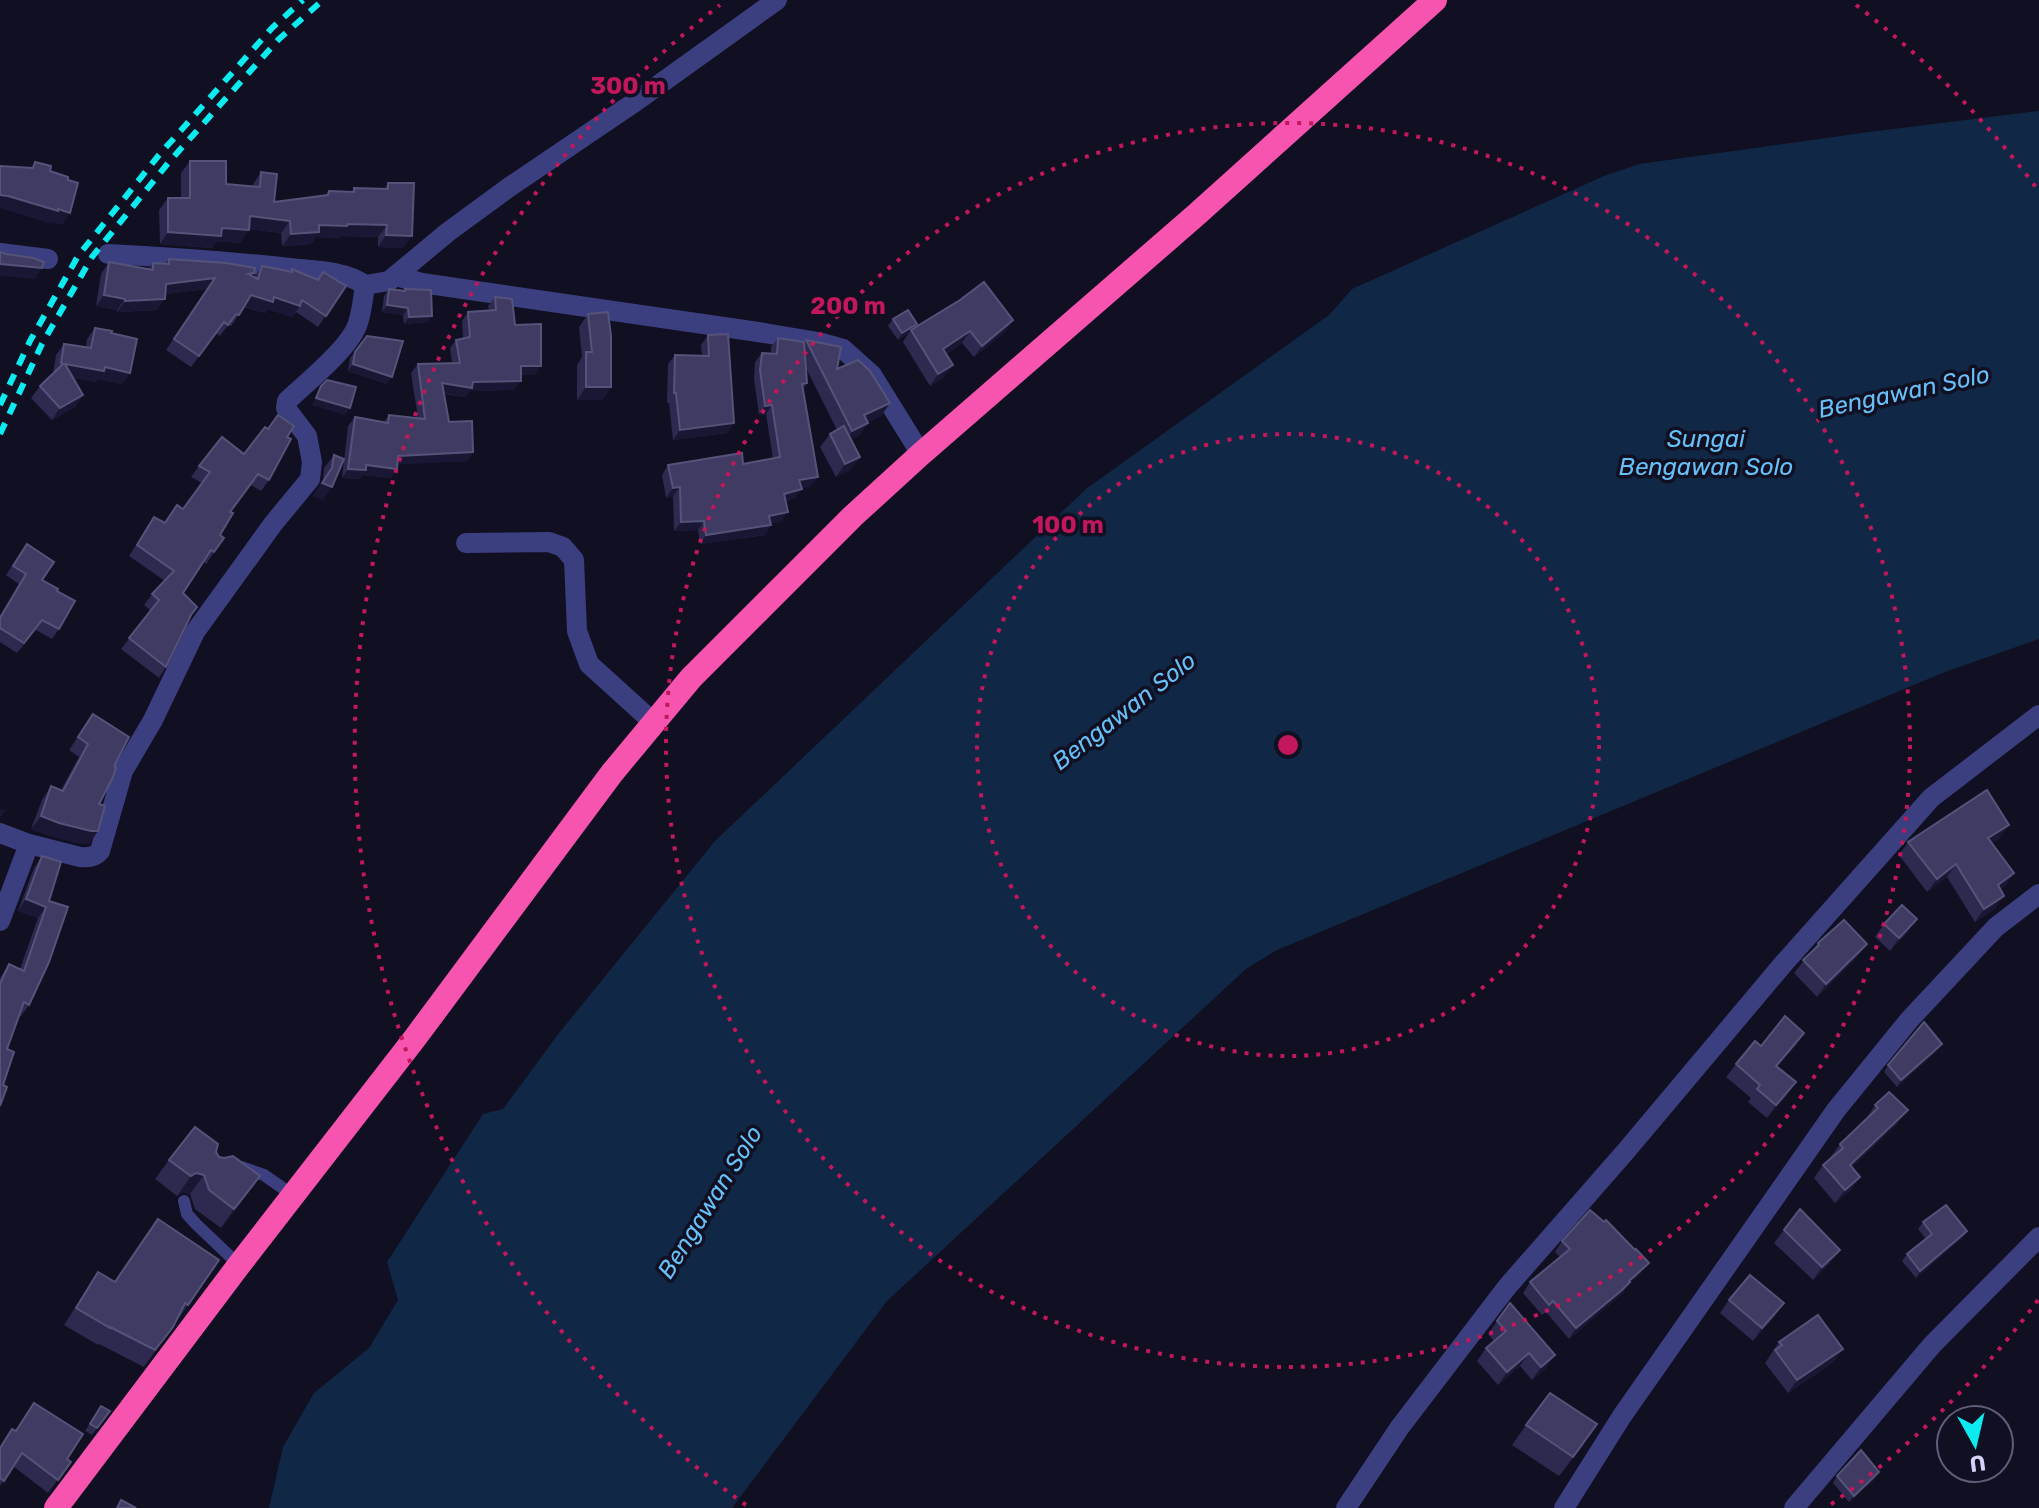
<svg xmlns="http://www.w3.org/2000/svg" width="2039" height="1508" viewBox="0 0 2039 1508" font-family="Rubik,sans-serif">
<rect width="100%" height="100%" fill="#110f22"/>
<polygon fill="#102845" points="2039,111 2039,639 1945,672 1277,950 1246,969 887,1301 732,1508 269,1508 283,1447 314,1393 369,1348 398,1300 387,1262 483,1114 503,1109 559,1033 715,841 1086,489 1329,315 1352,289 1604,176 1639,164 1869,132"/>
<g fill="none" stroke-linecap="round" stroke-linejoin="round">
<g stroke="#3c3f7f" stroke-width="12">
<polyline points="241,1167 264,1175 294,1196"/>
<polyline points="184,1201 187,1214 196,1224 239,1265"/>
</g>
<g stroke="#3c3f7f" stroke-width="20">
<polyline points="0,253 48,259"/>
<polyline points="396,276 422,283 758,332 818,342 843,349 872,375 921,454"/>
<polyline points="365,285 389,281 448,232 508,188 632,104 777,0"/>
<polyline points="466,543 549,542 563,547 574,560 577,631 589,664 654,723"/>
<path d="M0,833l29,11 51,13c8,1 15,0 20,-6l23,-80 30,-51 42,-88 78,-108 37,-45 2,-17 -5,-26 -19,-25 -2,-3 1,-7c20,-19 64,-54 71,-78 4,-12 5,-25 7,-38 -23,-16 -57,-14 -84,-18 -58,-6 -115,-10 -173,-13"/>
<polyline points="0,921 29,844"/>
<polyline points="1346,1508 1400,1427 1507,1287 1626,1151 1784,963 1931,798 2039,715"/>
<polyline points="1564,1508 1622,1416 1836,1110 1910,1019 1996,927 2039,894"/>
<polyline points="1794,1508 1932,1345 2039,1237"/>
</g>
<polyline stroke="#f654af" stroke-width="24" points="56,1508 239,1265 415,1038 612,773 691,678 853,516 921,454 1196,215 1435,0"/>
<g stroke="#0cebef" stroke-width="6" stroke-dasharray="12 10" stroke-linecap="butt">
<polyline points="0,405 30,341 78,256 159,155 272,28 303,0"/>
<polyline points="0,434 42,344 92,257 169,162 279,39 323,0"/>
</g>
</g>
<g fill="#2d294f">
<polygon points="190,161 226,184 252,186 261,172 274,202 326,195 329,191 352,192 354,188 384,189 388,183 403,248 378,247 378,237 341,236 339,238 316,237 311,244 282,246 281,233 249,229 240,243 217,241 212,248 160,244 159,210 168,198 181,198 181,173"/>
<polygon points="169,259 254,273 252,276 254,277 262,266 291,272 292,269 318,280 346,286 318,327 296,312 292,317 268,309 265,313 244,307 231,326 228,325 220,336 216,333 191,367 166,350 207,289 165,294 157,310 117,312 117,310 96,306 101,274 109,262 148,269 153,263 166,263"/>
<polygon points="389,289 403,291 405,289 428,322 404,324 403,315 382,312 384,296"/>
<polygon points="495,297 515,325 535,375 521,375 514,390 470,391 465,397 444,394 449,422 473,452 467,461 397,464 391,478 362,475 360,479 342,478 348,426 355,417 384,422 389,415 418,418 411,373 418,364 452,363 450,348 456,340 463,338 462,321 468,312 489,311 488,306"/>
<polygon points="588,314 611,387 602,400 577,400 577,365 582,357 579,327"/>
<polygon points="893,319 917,324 914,328 1013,320 1005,332 974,357 962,343 946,354 944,377 930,386 903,342 909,332 898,340 888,326"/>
<polygon points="95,328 111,333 130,373 122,384 98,379 96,382 73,378 83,395 75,407 52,420 31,398 40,386 53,374 56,355 64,344 86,347 87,339"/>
<polygon points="708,335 734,423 727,433 673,440 669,403 667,403 668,364 675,355 702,356 701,345"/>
<polygon points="367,336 387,384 348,371 350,358"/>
<polygon points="778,338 804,343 806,340 837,369 890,403 882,415 868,422 860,435 851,439 860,457 850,470 836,477 820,447 830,434 837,430 806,368 807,383 803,388 811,486 801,488 795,498 786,501 781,522 771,523 771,525 765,535 700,544 698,530 674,531 673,496 666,498 662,475 668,465 743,464 773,459 766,414 759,415 754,379 755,362 762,353 771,354 771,347"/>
<polygon points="268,429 287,437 269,480 261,491 251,485 230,512 220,535 224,538 206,564 203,561 183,593 191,615 166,667 159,678 121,649 151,611 144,605 152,594 165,581 129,556 154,517 165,523 183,509 202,483 191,477 199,466 244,454"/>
<polygon points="334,455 344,459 323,500 313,496 323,481 324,468"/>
<polygon points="27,544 42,580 57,591 59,629 52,639 36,630 17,653 0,642 0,616 19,584 6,575"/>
<polygon points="93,714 114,766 99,804 89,844 82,844 50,836 31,829 42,800 51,786 61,790 79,757 69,750"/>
<polygon points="2000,838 1992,843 2014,873 2005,886 2000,889 1995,909 1975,922 1947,877 1927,892 1899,855 1908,842"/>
<polygon points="42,856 49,901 29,1005 21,1016 19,1016 7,1049 0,1106 0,978 9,964 20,969 38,918 18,911 34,868"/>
<polygon points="1884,924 1908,932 1890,951 1875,937"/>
<polygon points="1818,943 1867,944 1857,957 1817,997 1794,973"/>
<polygon points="1761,1046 1795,1046 1777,1067 1787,1095 1767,1118 1748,1102 1751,1098 1726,1077 1736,1064"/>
<polygon points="1938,1050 1897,1087 1884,1072 1888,1065"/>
<polygon points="1875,1105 1898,1123 1852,1167 1860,1177 1851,1190 1835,1203 1814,1178 1823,1165 1831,1158 1830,1158 1840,1144 1866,1119"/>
<polygon points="216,1152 246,1196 221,1228 195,1209 190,1194 183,1192 177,1196 155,1179 169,1160"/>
<polygon points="158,1219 188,1305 144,1367 99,1344 98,1345 64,1325 98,1272 115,1281"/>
<polygon points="1923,1222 1967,1231 1962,1238 1916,1278 1902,1261 1907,1254 1926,1239 1918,1229"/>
<polygon points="1784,1230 1830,1263 1813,1280 1774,1243"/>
<polygon points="1562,1241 1641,1273 1627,1286 1623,1293 1569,1339 1546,1312 1542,1315 1523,1293 1530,1282 1560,1257 1555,1252"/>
<polygon points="1729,1300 1784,1303 1775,1316 1753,1341 1720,1313"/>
<polygon points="1510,1303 1546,1368 1532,1380 1520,1366 1498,1385 1477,1361 1486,1348 1494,1341 1488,1334"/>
<polygon points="1779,1342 1834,1362 1788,1393 1765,1363"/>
<polygon points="34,1403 67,1459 71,1462 48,1493 13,1466 0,1486 0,1447 15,1431"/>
<polygon points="101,1406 110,1411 92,1435 85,1431"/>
<polygon points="1526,1425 1584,1444 1559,1476 1512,1445"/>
<polygon points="1837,1476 1875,1479 1849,1502 1833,1483"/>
</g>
<g fill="#1a1735">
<polygon points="0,195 8,196 70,213 62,225 50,222 49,223 0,208"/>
<polygon points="250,216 290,221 281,233 242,228"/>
<polygon points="348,224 387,225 378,237 341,236 339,238 316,237 311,244 282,246 291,234 319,225"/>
<polygon points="222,228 249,230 240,243 217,241 212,248 160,244 168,232"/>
<polygon points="386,235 412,236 403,248 378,247"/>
<polygon points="0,264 42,268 35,279 0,276"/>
<polygon points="215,278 207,289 158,295 166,284"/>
<polygon points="104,295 125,299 117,310 96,306"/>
<polygon points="251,295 274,297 300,306 292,317 268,309 265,313 243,306"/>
<polygon points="165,299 157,310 117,312 125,301"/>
<polygon points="387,305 408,308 403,315 382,312"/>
<polygon points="432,316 428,322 404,324 409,317"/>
<polygon points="1013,320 1005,332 974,357 982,346"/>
<polygon points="917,324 913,330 898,340 902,333"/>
<polygon points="970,331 962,343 935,361 943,349"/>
<polygon points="65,364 105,367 130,373 122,384 98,379 96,382 57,375"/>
<polygon points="353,364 392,377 387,384 348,371"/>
<polygon points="953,365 944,377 930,386 938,374"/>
<polygon points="521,366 541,366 535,375 514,375"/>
<polygon points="521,381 514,390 470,391 465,397 436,392 442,383"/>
<polygon points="586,387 611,387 602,400 577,400"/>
<polygon points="83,395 75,407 52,420 60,408"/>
<polygon points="316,398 350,408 345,415 311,405"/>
<polygon points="890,403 882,415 856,427 864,415"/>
<polygon points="772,405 766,414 759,415 765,406"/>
<polygon points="734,423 727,433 673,440 680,430"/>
<polygon points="868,423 860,435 844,443 852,431"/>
<polygon points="473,452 467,461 392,465 398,456"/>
<polygon points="860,457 850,470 836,477 845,464"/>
<polygon points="366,465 397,469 391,478 362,475 360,479 342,478 348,469"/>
<polygon points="818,477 811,486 793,489 799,480"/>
<polygon points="322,483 332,487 323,500 313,496"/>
<polygon points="680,487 673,496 666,498 673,488"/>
<polygon points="802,489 795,498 778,503 784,494"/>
<polygon points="788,512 781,522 763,525 769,516"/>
<polygon points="704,521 698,530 674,531 681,522"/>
<polygon points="771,525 765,535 700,544 706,535"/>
<polygon points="0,809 6,810 0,818"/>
<polygon points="41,816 98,831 89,844 82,844 50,836 31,829"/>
<polygon points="2009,825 2000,838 1979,851 1988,838"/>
<polygon points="1956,864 1947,877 1927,892 1937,879"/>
<polygon points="2014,873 2005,886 1989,898 1998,885"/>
<polygon points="2004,896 1995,909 1975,922 1984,909"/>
<polygon points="26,899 46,907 38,918 18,911"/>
<polygon points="1917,919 1908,932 1890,951 1899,938"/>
<polygon points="1867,944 1857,957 1817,997 1826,984"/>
<polygon points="1804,1033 1795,1046 1767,1079 1776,1066"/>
<polygon points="1942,1044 1938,1050 1897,1087 1901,1080"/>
<polygon points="1796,1082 1787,1095 1767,1118 1776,1105"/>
<polygon points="1908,1110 1898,1123 1841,1178 1850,1165"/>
<polygon points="196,1173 204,1175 190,1194 183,1192 177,1196 191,1176"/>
<polygon points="260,1176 246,1196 221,1228 234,1209"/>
<polygon points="1860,1177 1851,1190 1835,1203 1845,1190"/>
<polygon points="1967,1231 1962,1238 1916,1278 1920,1271"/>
<polygon points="1840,1250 1830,1263 1813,1280 1822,1267"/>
<polygon points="1649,1263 1641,1273 1627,1286 1623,1293 1569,1339 1576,1328"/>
<polygon points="1784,1303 1775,1316 1753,1341 1762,1328"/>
<polygon points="1843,1349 1834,1362 1788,1393 1797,1380"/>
<polygon points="1529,1353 1520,1366 1498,1385 1507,1372"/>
<polygon points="1555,1355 1546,1368 1532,1380 1541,1367"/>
<polygon points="1879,1472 1875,1479 1849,1502 1854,1496"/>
</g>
<g fill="#3f3b62" stroke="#56537a" stroke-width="2">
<polygon points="190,161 226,161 226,184 260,187 261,172 277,174 274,202 328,195 329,191 354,192 354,188 388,189 388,183 414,183 412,236 386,235 387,225 348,224 347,226 319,225 319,232 291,234 290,221 250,216 249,230 222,228 221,236 168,232 168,198 190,198"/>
<polygon points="35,162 51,166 50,171 68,177 68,180 78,183 70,213 58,209 58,211 8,196 0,195 0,166 33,168"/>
<polygon points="0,252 6,254 33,258 44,262 42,268 0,264"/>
<polygon points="169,259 226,263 255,268 254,273 248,274 258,279 262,266 292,272 292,269 294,270 318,280 323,272 325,273 346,286 326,316 302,300 300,306 274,297 273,302 251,295 239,315 236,314 228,325 224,322 199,356 174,339 215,278 166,284 165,299 125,301 125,299 104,295 109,262 153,270 153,263 169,264"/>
<polygon points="984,282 1013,320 982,346 970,331 943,349 953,365 938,374 911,330 960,300"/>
<polygon points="389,289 405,291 405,289 431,290 432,316 409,317 408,308 387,305"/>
<polygon points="495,297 512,299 515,325 541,324 541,366 521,366 521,381 473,382 472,388 442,383 449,422 472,421 473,452 398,456 397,469 366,465 366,470 348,469 355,417 388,423 389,415 425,419 418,364 460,363 456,340 470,337 468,312 496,310"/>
<polygon points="908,310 917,324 902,333 893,319"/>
<polygon points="608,312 611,336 611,387 586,387 586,352 592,352 588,314"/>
<polygon points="95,328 112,331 111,333 137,339 130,373 105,367 104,371 65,364 83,395 60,408 40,386 63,364 61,363 64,344 91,348"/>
<polygon points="728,334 734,423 680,430 676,393 674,393 675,355 709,356 708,335"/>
<polygon points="367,336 403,341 392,377 353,364 355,352"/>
<polygon points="778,338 804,342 807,383 802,384 818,477 799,480 802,489 784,494 788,512 769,516 771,525 706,535 704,521 681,522 680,487 673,488 668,465 742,453 743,464 780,457 772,405 765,406 760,370 762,353 777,354"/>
<polygon points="806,340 841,347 837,369 858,360 870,371 890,403 864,415 868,423 852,431"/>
<polygon points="327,380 356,387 350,408 316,398 321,386"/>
<polygon points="278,415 294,426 287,437 291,439 269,480 258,474 230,512 233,513 220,535 224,538 214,552 211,550 183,593 197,607 191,615 166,667 129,638 159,600 152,594 174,571 137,545 154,517 165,523 177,505 183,509 210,472 199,466 222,437 244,454 265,427 268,429"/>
<polygon points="844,426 860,457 845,464 830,434"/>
<polygon points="334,455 344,459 332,487 322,483 332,468"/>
<polygon points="27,544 54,562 42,580 58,589 57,591 75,601 59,629 42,620 24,643 0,628 0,618 26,574 13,566"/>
<polygon points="93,714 129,737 114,766 116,767 113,777 99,804 105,806 98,831 91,831 59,823 41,816 51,786 63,791 88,744 78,737"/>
<polygon points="1987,790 2009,825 1988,838 2014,873 1998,885 2004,896 1984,909 1956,864 1937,879 1908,842"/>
<polygon points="42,856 61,862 49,901 68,907 49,962 29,1005 24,1002 7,1049 14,1052 3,1085 7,1087 0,1106 0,984 9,964 24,971 46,907 26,899"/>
<polygon points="1902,905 1917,919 1899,938 1884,924"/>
<polygon points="1844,920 1867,944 1826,984 1803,960 1819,945 1818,943"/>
<polygon points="1785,1016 1804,1033 1776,1066 1796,1082 1776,1105 1757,1089 1760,1085 1736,1064 1755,1041 1761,1046"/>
<polygon points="1924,1022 1942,1044 1901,1080 1888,1065"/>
<polygon points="1889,1092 1908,1110 1850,1165 1860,1177 1845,1190 1823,1165 1843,1148 1840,1144 1878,1108 1875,1105"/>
<polygon points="195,1127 218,1144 216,1152 219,1157 224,1158 233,1156 260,1176 234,1209 209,1190 204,1175 196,1173 191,1176 169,1160"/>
<polygon points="1946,1205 1967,1231 1920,1271 1907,1254 1932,1234 1923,1222"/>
<polygon points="1800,1209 1840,1250 1822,1267 1784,1230"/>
<polygon points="1590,1210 1604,1222 1606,1220 1635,1250 1636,1249 1649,1263 1629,1281 1630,1282 1622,1290 1576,1328 1553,1301 1549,1305 1530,1282 1570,1249 1562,1241"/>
<polygon points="158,1219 219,1260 188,1305 185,1303 173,1327 155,1350 110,1327 110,1328 76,1308 98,1272 115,1282"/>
<polygon points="1750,1275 1784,1303 1762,1328 1729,1300"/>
<polygon points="1510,1303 1555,1355 1541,1367 1529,1353 1507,1372 1486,1348 1506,1331 1497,1321"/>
<polygon points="1818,1315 1843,1349 1797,1380 1775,1350 1782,1345 1779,1342"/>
<polygon points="1550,1393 1597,1424 1573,1457 1526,1425"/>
<polygon points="34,1403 83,1434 67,1459 71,1462 58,1480 22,1453 4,1481 0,1478 0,1448 12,1429 16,1431"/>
<polygon points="101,1406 110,1411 97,1428 90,1424"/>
<polygon points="1861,1450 1879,1472 1854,1496 1837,1476"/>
<polygon points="121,1500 136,1508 117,1508"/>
</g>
<g fill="none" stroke="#c2185b" stroke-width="4" stroke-dasharray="4 8">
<circle cx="1288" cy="745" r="311"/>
<circle cx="1288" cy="745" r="622"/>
<path d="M2038 1300A933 933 0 0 1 1830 1505M746 1505A933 933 0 0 1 720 5M1856 5A933 933 0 0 1 2038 190"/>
</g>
<g text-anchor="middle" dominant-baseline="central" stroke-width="7" stroke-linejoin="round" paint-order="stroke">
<g font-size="24" font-style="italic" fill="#66c0f7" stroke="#110f22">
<text transform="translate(1904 392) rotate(-12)">Bengawan Solo</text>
<text x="1706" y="439">Sungai<tspan x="1706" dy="28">Bengawan Solo</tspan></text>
<text transform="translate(1124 711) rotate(-38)">Bengawan Solo</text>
<text transform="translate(710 1202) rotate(-58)">Bengawan Solo</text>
</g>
</g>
<circle cx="1288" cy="745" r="12" fill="#c2185b" stroke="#110f22" stroke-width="4"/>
<g font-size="24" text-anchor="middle" font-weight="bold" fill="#c2185b" stroke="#110f22" stroke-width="7" stroke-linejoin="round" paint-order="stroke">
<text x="628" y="94">300 m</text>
<text x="848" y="314">200 m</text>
<text x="1068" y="533">100 m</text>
</g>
<g transform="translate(1975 1444) rotate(172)"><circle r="38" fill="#110f22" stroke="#5f5d7a" stroke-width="2"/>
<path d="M0-6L14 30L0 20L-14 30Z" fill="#0cebef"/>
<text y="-12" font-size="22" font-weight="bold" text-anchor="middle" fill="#d4d2fd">U</text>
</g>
</svg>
